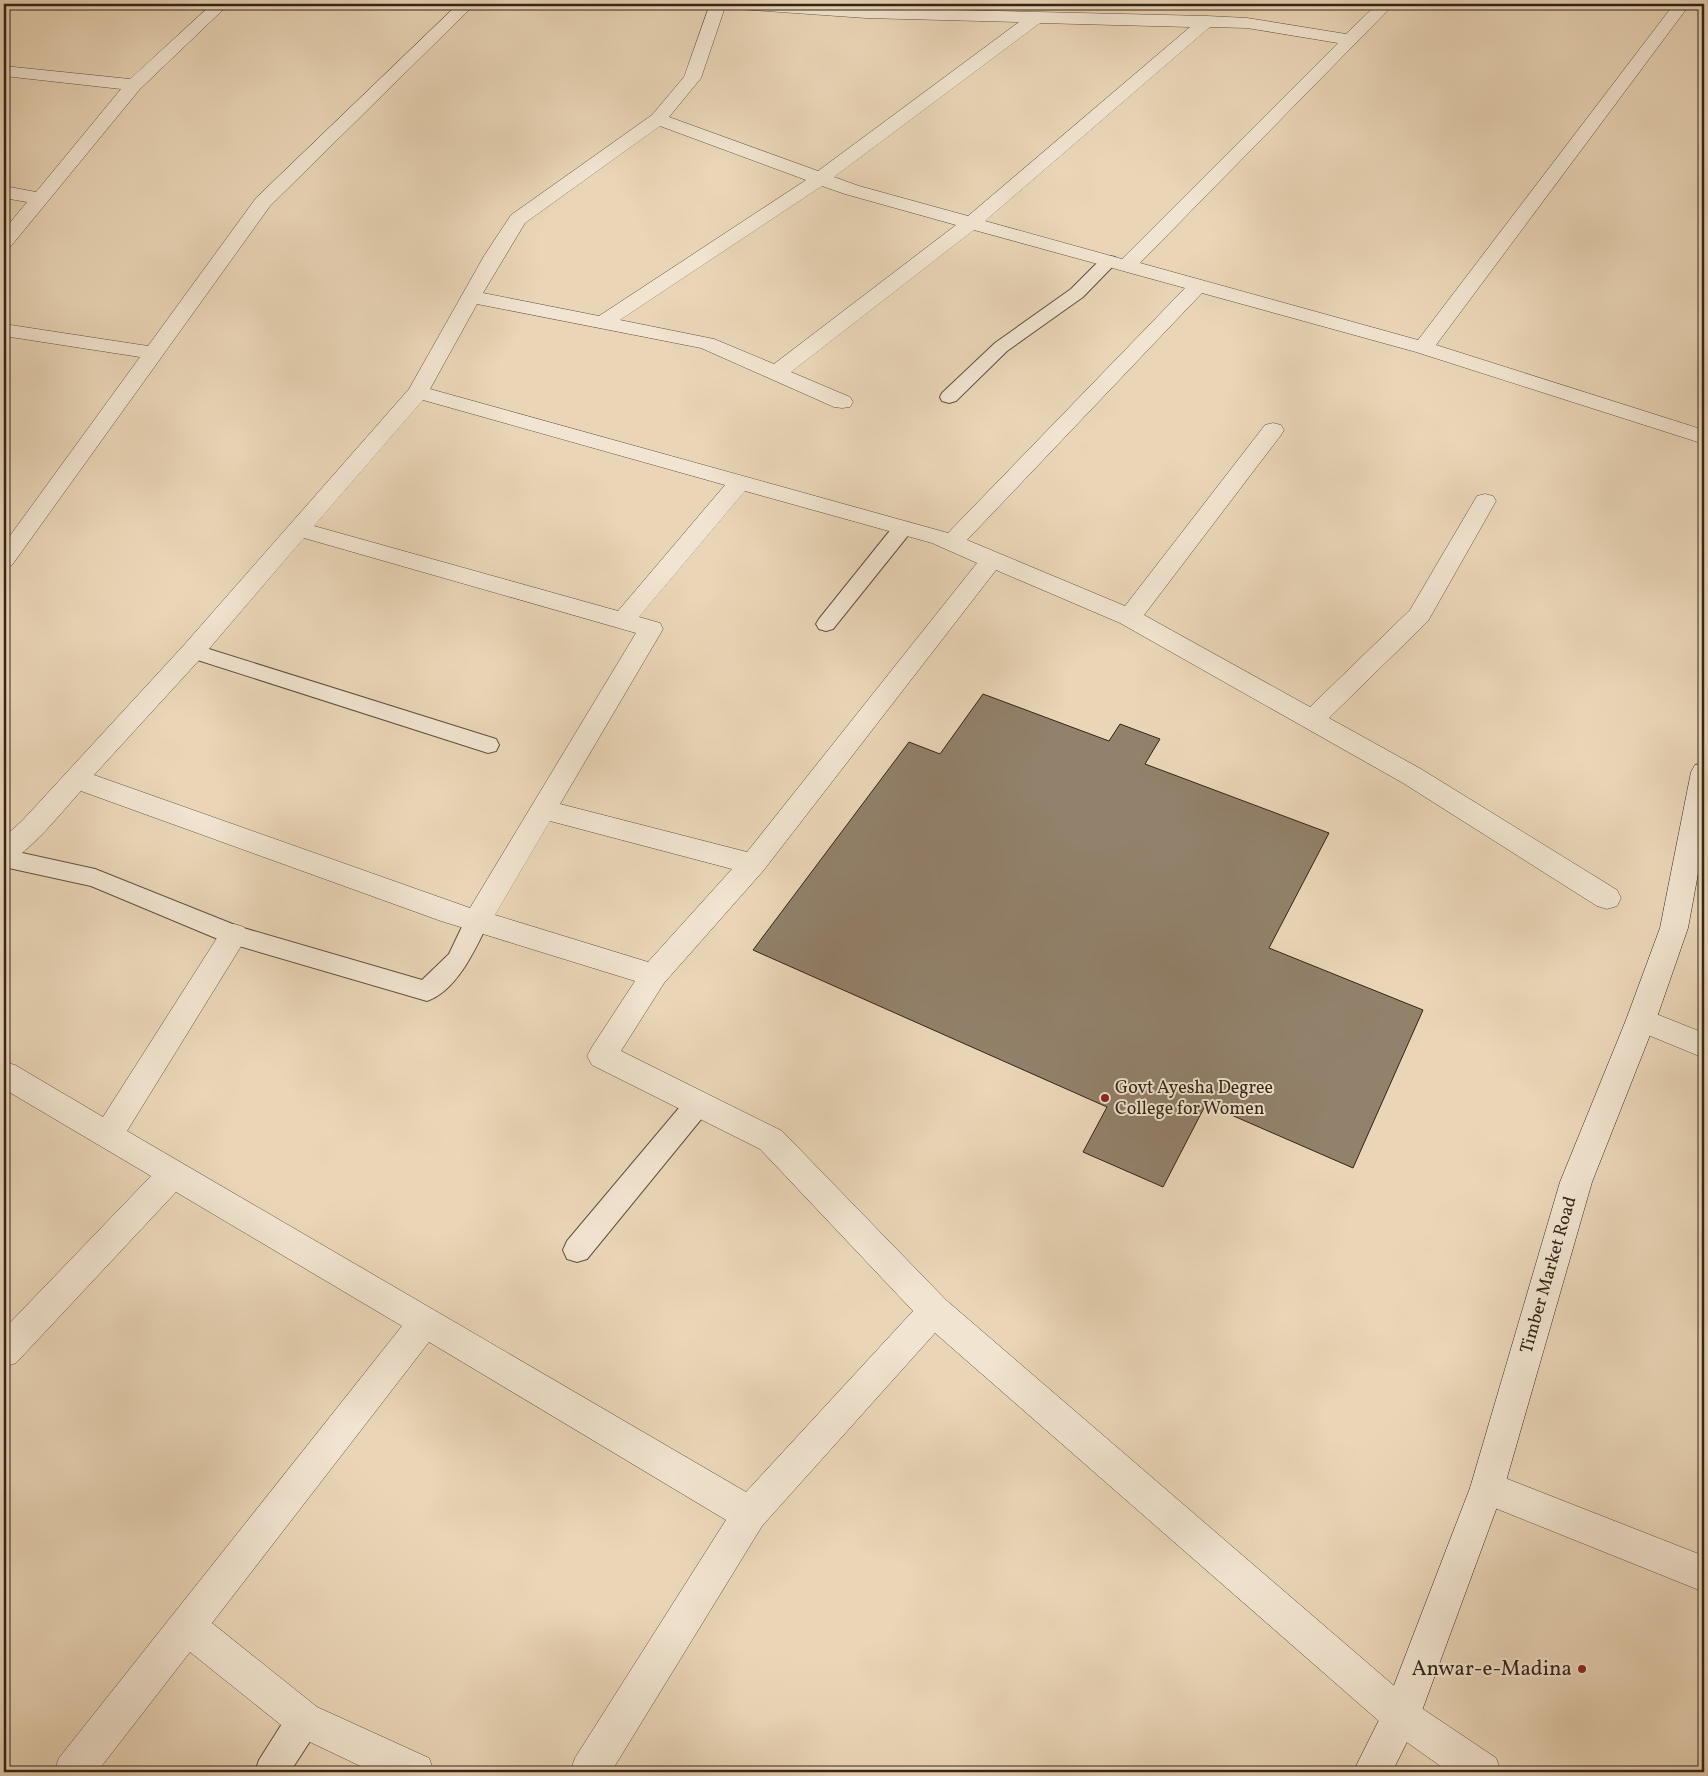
<svg xmlns="http://www.w3.org/2000/svg" width="1708" height="1776" viewBox="0 0 1708 1776" font-family="Vollkorn,serif">
<rect width="100%" height="100%" fill="#ead6b7"/>
<filter id="stains"><feTurbulence type="fractalNoise" baseFrequency=".004" numOctaves="4"/><feColorMatrix values="0 0 0 0 .2 0 0 0 0 .09 0 0 0 0 .02 0 0 0 .5 -.17"/></filter>
<radialGradient id="worn" r=".72"><stop offset=".6" stop-color="#630" stop-opacity="0"/><stop offset="1" stop-color="#630" stop-opacity=".3"/></radialGradient>
<polygon fill="#92816b" stroke="#322518" points="983,694 1109,741 1120,724 1160,739 1145,764 1329,833 1269,948 1423,1010 1353,1168 1206,1104 1163,1187 1083,1152 1107,1107 753,950 909,742 940,754"/>
<g fill="none" stroke-linecap="round" stroke-linejoin="round">
<defs>
<g id="lane">
<polygon points="1109,256 1115,257 1118,261 1083,297 1007,351 956,401 949,403 942,401 940,397 942,393 995,343 1071,289 1103,257"/>
<polygon points="903,522 910,523 913,528 910,533 833,629 826,631 819,629 816,624 819,619 896,523"/>
<polygon points="193,644 496,739 499,745 496,751 488,753 185,656 182,651 185,646"/>
<path d="M4,849l91,20 145,58 182,53 27,-26 19,-40 9,-2 9,2 3,7c-13,27 -32,70 -62,80l-202,-59 -134,-56 -87,-19z"/>
<polygon points="698,1093 707,1096 711,1104 707,1112 587,1259 577,1262 567,1259 563,1250 567,1241 689,1096"/>
<polygon points="304,1704 316,1708 320,1720 316,1732 290,1772 255,1772 259,1760 292,1708"/>
</g>
<g id="street">
<polygon points="212,4 229,4 140,89 11,246 4,248 4,230 27,202 4,198 4,186 36,192 121,89 4,76 4,66 130,79"/>
<polygon points="458,4 475,4 270,206 12,565 4,568 4,544 140,357 4,336 4,324 148,346 256,198"/>
<path d="M710,4h16l-25,74 -32,39 149,54 201,-149 -153,-4 -128,-9 -6,-1 -2,-4h75l61,4 341,8 40,2 99,16 31,-30h17l-254,259 278,77 256,-336h16l-254,341 268,85v14l-288,-92 -214,-59 -235,247 158,66 140,-181 8,-2 8,2 3,5 -3,5 -137,180 166,92 100,-97 67,-114 8,-2 8,2 3,5 -68,120 -99,97 92,51 196,121 4,8 -4,8 -10,3 -10,-3 -194,-123 -283,-160 -124,-53 -233,301 -99,112 -43,68 161,80 164,169 468,403 82,55 5,14h-52l-61,-43 -453,-396 -173,193 -151,246h-41l5,-14 151,-238 -297,-178 -217,281 105,84 112,51 5,14h-61l-82,-39 -101,-81 -93,120h-43l5,-14 343,-432 -226,-134 -160,171 -12,4v-38l147,-153 -147,-87v-27l11,3 88,52 121,-190 10,-3 10,3 4,8 -121,196 619,361 167,-181 -153,-162 -168,-84 -5,-9 5,-9 43,-66 -194,-60 -360,-130c-18,19 -54,66 -77,72v-26l18,-16 162,-176 225,-256 75,-133 27,-41 141,-100 32,-38zM1040,23l150,4 -222,189 -109,-30 -25,-9zM1210,27l37,1 91,15 -216,216 -137,-38zM660,126l146,54 -207,136 -116,-23 42,-70zM822,186l23,8 111,31 -182,139 -60,-25 -94,-19zM974,230l211,58 -237,245 -518,-144 47,-85 224,44 133,59 8,1 8,-1 3,-5 -3,-5 -59,-25zM423,400l302,85 -107,126 -304,-85zM745,491l187,52 45,20 -230,289 -187,-48 103,-175 -3,-6 -21,-6zM304,538l332,95 -166,275 -376,-133 108,-118zM550,821l182,48 -84,93 -153,-47z"/>
<polygon points="1641,1008 1704,1033 1704,1058 1631,1028 1626,1020 1631,1012"/>
<polygon points="1487,1471 1704,1556 1704,1592 1475,1500 1470,1488 1475,1476"/>
</g>
<polygon id="secondary" points="1704,763 1704,841 1688,928 1656,1020 1592,1182 1504,1488 1420,1716 1392,1772 1353,1772 1386,1706 1470,1488 1560,1182 1626,1020 1660,928 1691,772 1695,765"/>
</defs>
<use href="#lane" stroke="#605140" stroke-width="2"/>
<use href="#street" stroke="#605140" stroke-width="1"/>
<use href="#secondary" stroke="#322518" stroke-width="1"/>
<use href="#lane" fill="#f1e4d0" fill-rule="evenodd"/>
<use href="#street" fill="#f1e4d0" fill-rule="evenodd"/>
<use href="#secondary" fill="#f1e4d0" fill-rule="evenodd"/>
</g>
<g fill="#8f2418" stroke="#f1e4d0" stroke-width="2">
<circle cx="1105" cy="1098" r="5"/>
<circle cx="1582" cy="1669" r="5"/>
</g>
<g text-anchor="middle" dominant-baseline="central" stroke-width="4" stroke-linejoin="round" paint-order="stroke">
<g font-size="18" fill="#322518" stroke="#f1e4d0" text-anchor="start">
<text x="1115" y="1088">Govt Ayesha Degree<tspan x="1115" dy="21">College for Women</tspan></text>
</g>
<g font-size="18" fill="#322518" stroke="#f1e4d0">
<text transform="translate(1549 1275) rotate(-74)">Timber Market Road</text>
</g>
<g font-size="21" fill="#322518" stroke="#f1e4d0" text-anchor="end">
<text x="1572" y="1669">Anwar-e-Madina</text>
</g>
</g>
<rect width="1708" height="1776" fill="none" stroke="#ead6b7" stroke-width="20"/>
<rect x="5" y="5" width="1698" height="1766" fill="none" stroke="#322518" stroke-width="2.5"/>
<rect x="10" y="10" width="1688" height="1756" fill="none" stroke="#322518"/>
<rect width="100%" height="100%" filter="url(#stains)"/>
<rect width="100%" height="100%" fill="url(#worn)"/>
</svg>
